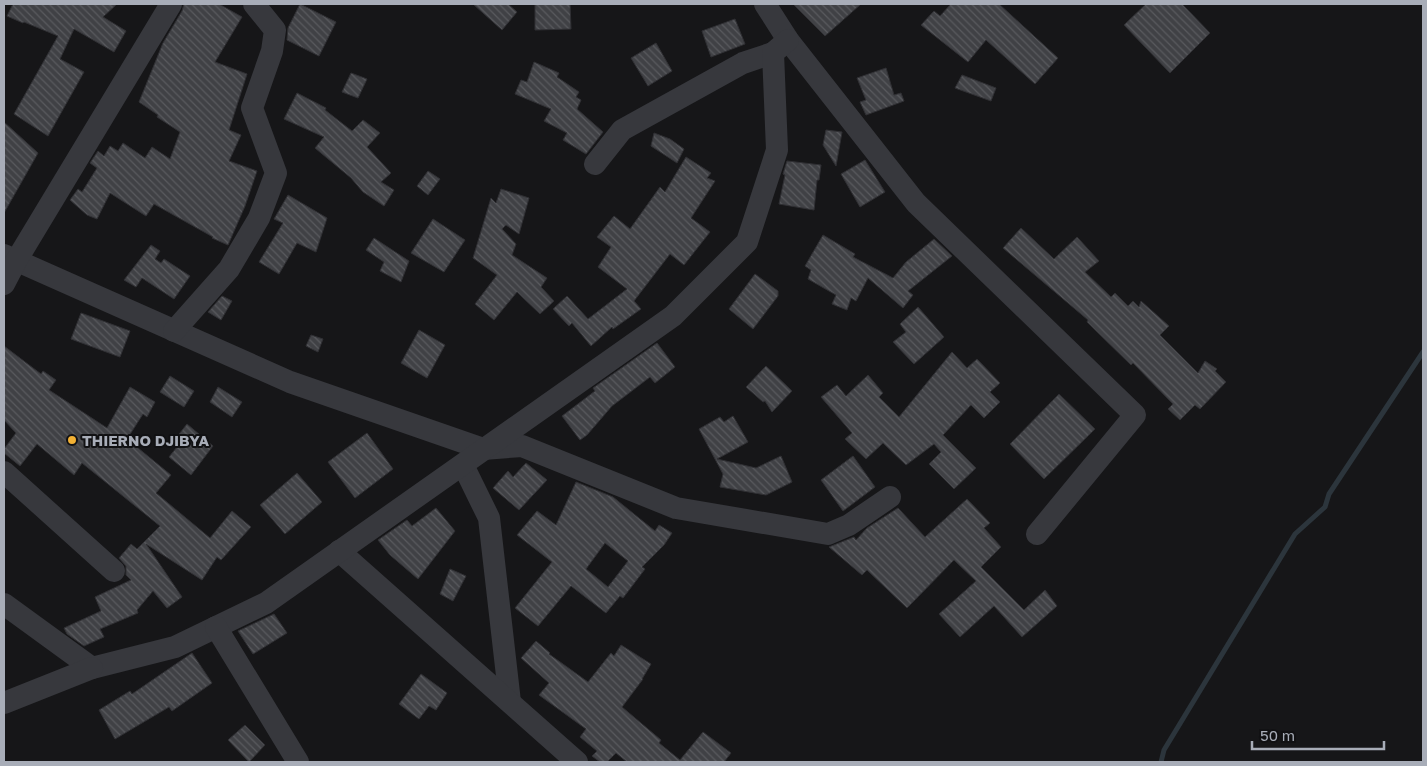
<svg xmlns="http://www.w3.org/2000/svg" width="1427" height="766" viewBox="0 0 1427 766" font-family="'Golos Text',sans-serif">
<defs>
<pattern id="building-back-hatch" width="6" height="6" patternUnits="userSpaceOnUse" patternTransform="scale(1.25)"><rect width="6" height="6" fill="#404145"/><path d="M-1 5l2 2M0 0l6 6M5-1l2 2" fill="none" stroke="#595a5e"/></pattern>
</defs>
<rect width="100%" height="100%" fill="#161618"/>
<g fill="none" stroke-linecap="round" stroke-linejoin="round">
<polyline stroke="#2c353c" stroke-width="5" points="1161,762 1164,750 1295,534 1325,507 1329,494 1423,352"/>
</g>
<g fill="url(#building-back-hatch)" stroke="#303034" fill-rule="evenodd">
<polygon points="13,4 117,4 103,17 126,31 114,52 74,29 60,59 84,72 48,136 14,114 58,36 24,22 23,23 7,16"/>
<polygon points="184,4 219,4 242,17 215,62 247,74 229,130 241,135 229,161 257,171 245,206 228,245 212,238 213,237 154,204 146,216 110,193 97,219 87,215 70,200 78,189 82,192 97,168 90,163 98,151 104,156 110,146 118,151 123,143 145,158 152,147 170,159 180,132 157,117 158,115 139,102 163,43 182,11"/>
<polygon points="300,4 336,22 319,56 287,40 288,28"/>
<polygon points="473,4 508,4 517,12 502,30"/>
<polygon points="535,4 570,4 571,29 535,30"/>
<polygon points="793,4 861,4 825,36"/>
<polygon points="951,4 999,4 1058,58 1035,84 986,40 968,62 921,25 934,11 940,16"/>
<polygon points="1146,4 1182,4 1210,33 1170,73 1124,25"/>
<polygon points="735,19 745,44 711,57 702,31"/>
<polygon points="656,43 672,71 648,86 631,58"/>
<polygon points="534,62 559,73 557,77 579,92 576,97 581,100 577,109 603,132 586,154 563,140 567,133 544,121 551,109 515,94 521,80 527,82"/>
<polygon points="886,68 894,95 901,93 904,101 866,115 860,102 866,100 857,78"/>
<polygon points="351,73 367,79 358,98 342,92"/>
<polygon points="962,75 996,88 991,101 955,88"/>
<polygon points="297,93 326,108 325,110 352,131 363,120 380,133 367,147 391,173 381,182 394,190 384,206 363,192 351,178 315,148 324,137 284,119"/>
<polygon points="4,122 38,153 4,213"/>
<polygon points="826,130 842,132 836,166 823,145"/>
<polygon points="654,133 670,139 684,149 677,163 651,146"/>
<polygon points="686,157 711,173 707,178 715,181 691,218 710,232 684,265 670,254 634,301 641,309 613,329 612,327 591,346 572,323 569,326 553,309 567,296 588,319 627,289 598,267 611,247 597,237 614,216 630,229 660,187 665,192"/>
<polygon points="865,160 885,192 860,207 841,174"/>
<polygon points="787,161 821,165 819,180 817,180 814,210 779,204 785,175 783,174"/>
<polygon points="428,171 440,179 428,195 417,186"/>
<polygon points="501,189 529,198 519,234 506,225 502,229 516,244 512,255 547,278 541,287 554,301 540,314 517,292 494,320 475,304 497,275 473,258 491,198 496,203"/>
<polygon points="288,195 327,218 316,252 297,243 279,274 259,262 283,223 274,219"/>
<polygon points="433,219 465,240 444,272 411,253"/>
<polygon points="1021,228 1054,259 1077,237 1099,261 1085,272 1111,297 1115,293 1128,306 1133,301 1139,307 1141,301 1169,326 1160,335 1198,373 1205,361 1217,369 1215,371 1226,382 1200,409 1195,405 1180,420 1168,409 1173,404 1133,363 1131,365 1087,322 1088,320 1003,248"/>
<polygon points="823,235 855,254 853,257 893,278 906,262 934,239 952,256 908,291 913,295 903,308 868,278 856,301 851,298 847,310 832,304 836,295 808,279 811,270 805,266"/>
<polygon points="374,238 409,261 401,282 380,271 384,262 366,250"/>
<polygon points="151,245 160,251 155,259 161,263 164,259 190,276 174,299 142,278 136,287 124,280"/>
<polygon points="755,274 778,291 778,296 753,329 729,309"/>
<polygon points="222,296 232,301 221,320 208,312"/>
<polygon points="918,307 944,337 914,364 893,342 906,332 900,324"/>
<polygon points="81,313 130,331 120,357 71,339"/>
<polygon points="419,330 445,345 427,378 401,363"/>
<polygon points="311,335 323,339 318,352 306,346"/>
<polygon points="657,343 675,367 655,383 650,377 612,406 587,435 580,440 562,416 595,391 593,388"/>
<polygon points="4,346 41,374 43,371 56,380 49,390 107,428 130,387 155,402 147,417 143,414 127,439 171,475 156,493 210,538 232,511 251,527 221,560 217,557 202,580 146,544 182,597 167,608 153,591 137,610 138,613 100,629 104,637 84,646 67,634 64,628 101,611 95,597 131,580 126,575 126,566 119,558 131,544 137,549 160,526 82,463 74,475 37,444 20,466 4,453 4,449 16,433 4,420"/>
<polygon points="952,352 967,368 977,359 1000,383 990,392 1000,402 984,418 971,405 943,435 976,468 954,489 929,464 941,452 934,444 906,465 883,443 866,459 845,439 852,433 821,397 837,385 846,396 868,375 883,393 879,397 899,417"/>
<polygon points="766,366 792,391 772,412 765,401 763,402 746,387"/>
<polygon points="170,376 194,391 184,407 160,392"/>
<polygon points="218,387 242,402 232,417 210,402"/>
<polygon points="1059,394 1095,429 1044,479 1010,444"/>
<polygon points="733,416 748,442 717,459 756,468 781,456 792,482 766,495 720,487 723,474 699,429 720,417 724,422"/>
<polygon points="187,424 213,446 191,475 169,457 181,442 176,438"/>
<polygon points="367,433 393,469 355,498 328,462"/>
<polygon points="853,456 875,487 843,511 821,480"/>
<polygon points="526,463 547,480 519,510 493,488 508,471 513,477"/>
<polygon points="297,473 322,502 285,534 260,505"/>
<path d="M576,482l37,15 42,34 4,-6 13,8 -8,12 -22,22 3,2 -22,29 -3,-2 -14,17 -35,-27 -33,40 -23,-18 37,-46 -35,-27 20,-24 19,14zM605,543l23,18 -20,26 -22,-18z"/>
<polygon points="967,499 990,523 984,528 1001,547 981,567 1024,610 1045,590 1057,606 1022,637 994,606 960,637 939,614 976,581 954,560 907,608 867,570 862,575 829,547 854,537 856,540 867,528 898,508 925,537"/>
<polygon points="436,508 455,531 418,579 390,555 378,540 407,520 412,526"/>
<polygon points="450,569 466,576 453,601 440,594"/>
<polygon points="274,614 287,633 253,654 238,631"/>
<polygon points="536,641 550,653 549,654 588,682 611,653 614,656 621,645 651,664 642,679 643,679 622,707 661,740 659,743 680,760 703,732 731,753 724,762 627,762 616,753 607,762 600,762 592,756 597,751 580,737 586,729 539,695 549,683 521,658"/>
<polygon points="192,653 212,683 172,711 169,707 115,739 99,710 130,691 132,694"/>
<polygon points="421,674 447,693 436,710 429,706 419,719 399,704"/>
<polygon points="245,725 265,745 249,762 228,740"/>
</g>
<g fill="none" stroke-linecap="round" stroke-linejoin="round">
<g stroke="#37383d" stroke-width="22">
<polyline points="765,4 788,40 916,203 1135,415 1037,534"/>
<polyline points="595,164 622,130 743,63 773,53"/>
<polyline points="4,255 290,382 483,449 522,446 676,508 828,534 849,525 890,497"/>
<polyline points="4,284 16,261 171,4"/>
<polyline points="174,331 229,269 259,218 276,173 252,108 272,51 275,30 254,4"/>
<polyline points="463,465 489,518 510,702"/>
<polyline points="4,472 114,571"/>
<polyline points="339,551 577,762"/>
<polyline points="4,604 92,668 175,647 266,603 673,316 747,242 777,150 773,53 788,40"/>
<polyline points="216,627 298,762"/>
<polyline points="4,703 92,668"/>
</g>
</g>
<circle fill="#f2b134" stroke="#111113" stroke-width="2" cx="72" cy="440" r="5"/>
<g text-anchor="middle" dominant-baseline="central" stroke-width="4" stroke-linejoin="round" paint-order="stroke">
<g font-size="15" font-weight="bold" fill="#a8adb8" stroke="#111113" text-anchor="start">
<text x="82" y="440">THIERNO DJIBYA</text>
</g>
</g>
<rect width="1427" height="766" fill="none" stroke="#a8adb8" stroke-width="10"/>
<path d="M1252 741v8h132v-8" fill="none" stroke="#a8adb8" stroke-width="2.5"/>
<text x="1260" y="741" font-size="15" fill="#a8adb8" stroke="#111113" stroke-width="4" paint-order="stroke">50 m</text>
</svg>
